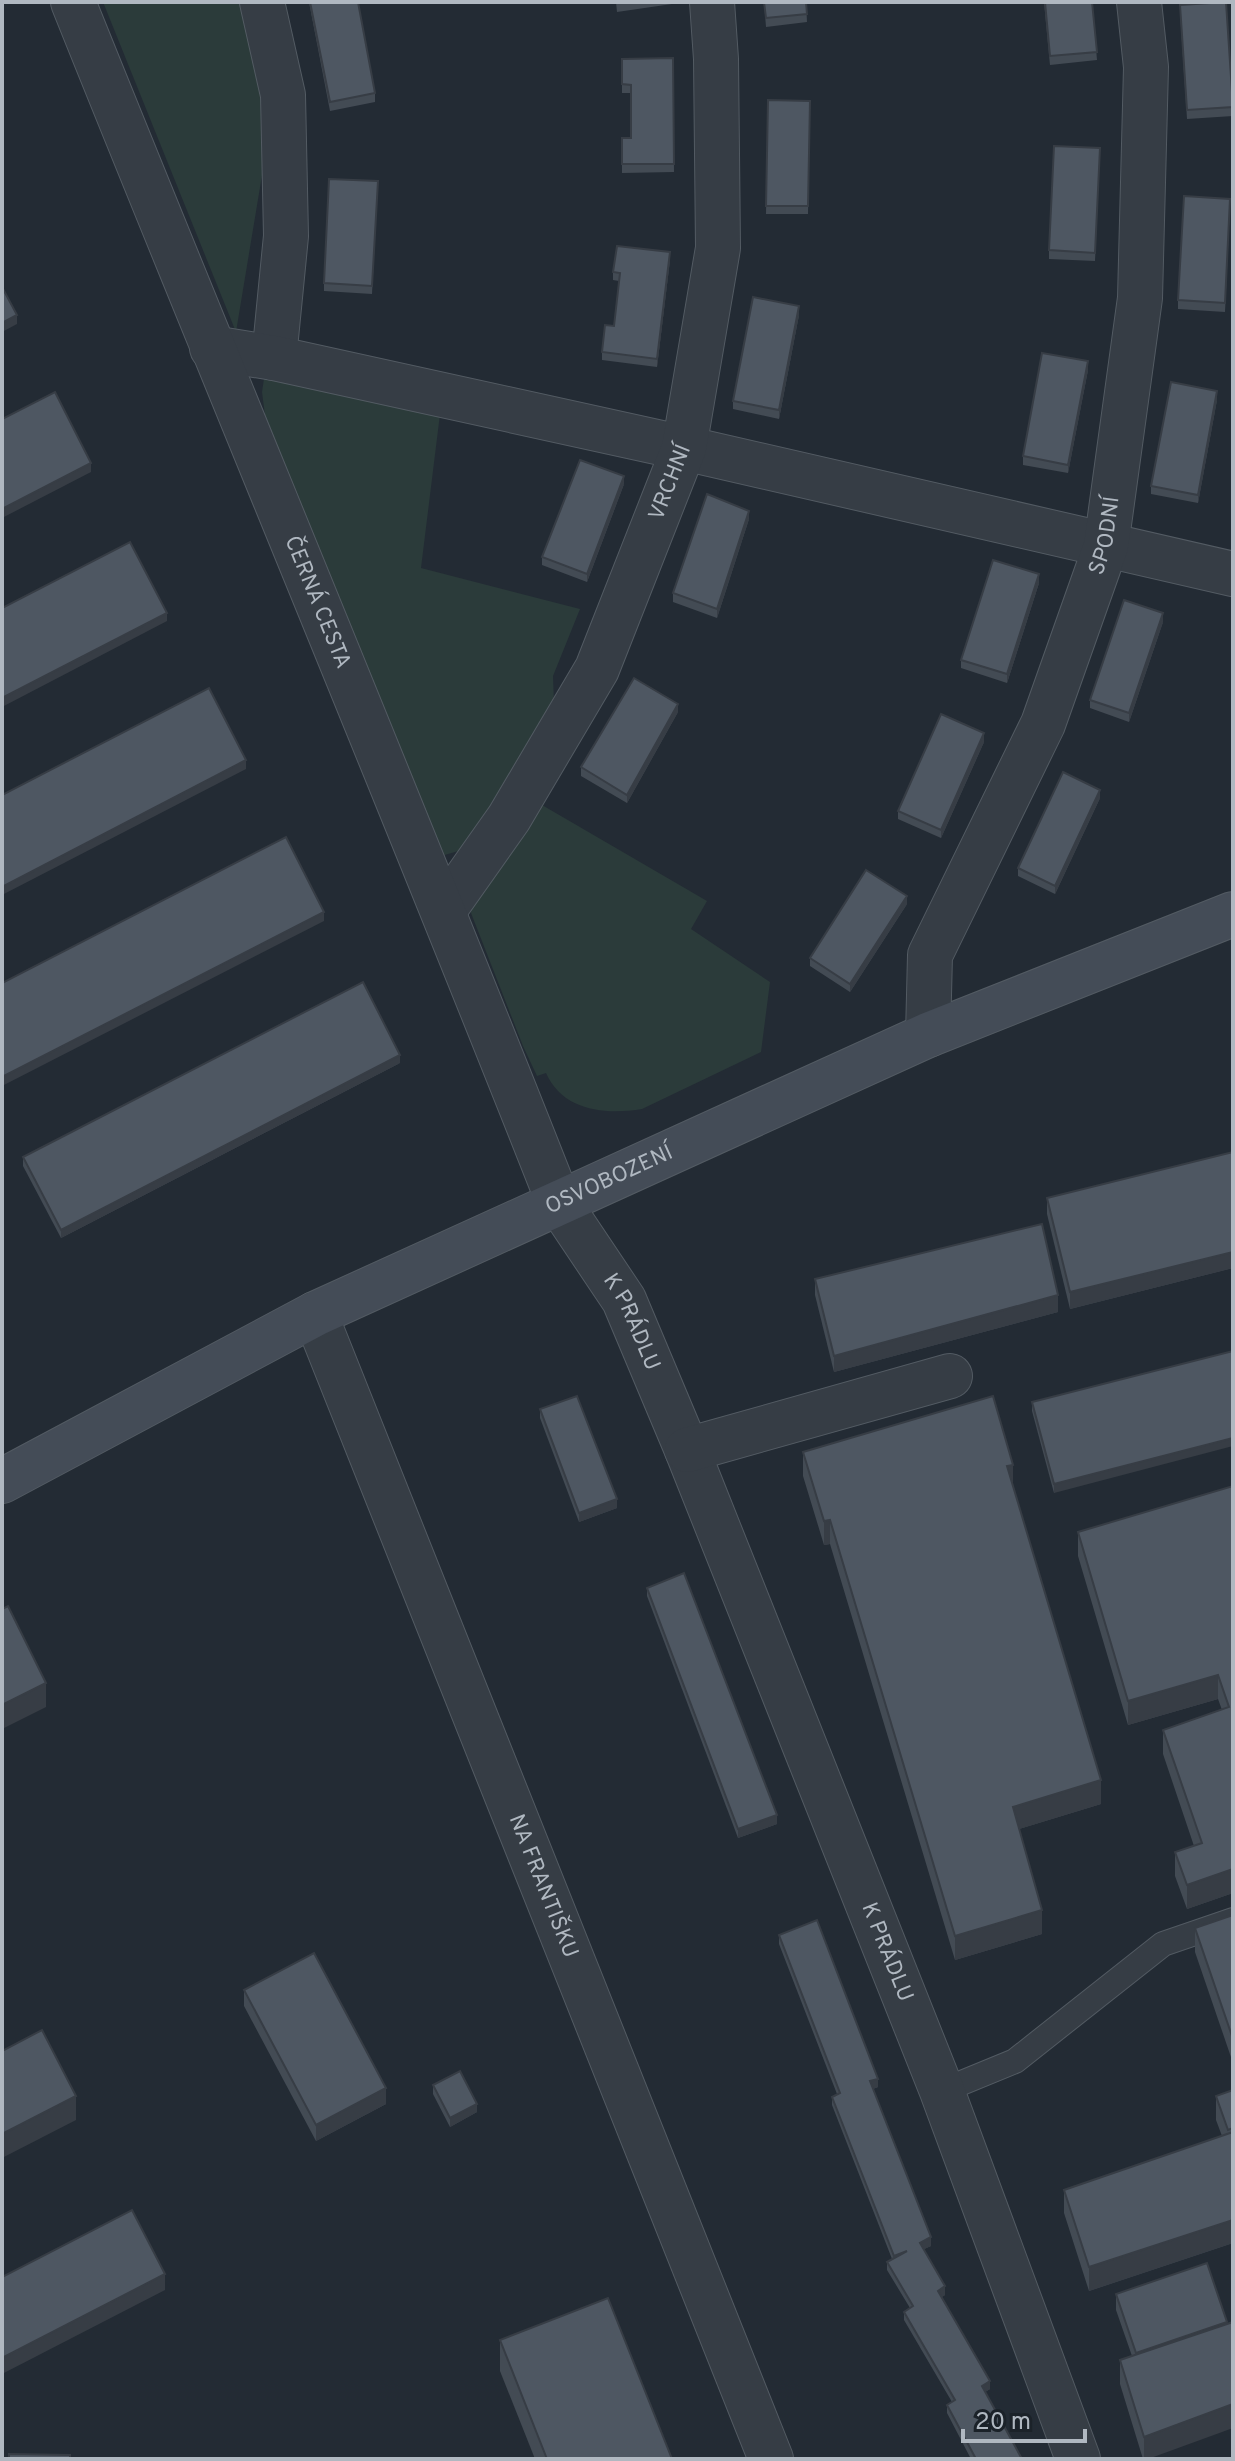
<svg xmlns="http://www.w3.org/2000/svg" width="1235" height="2461" viewBox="0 0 1235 2461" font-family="Overpass,sans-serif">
<rect width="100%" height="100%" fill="#232b34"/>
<g fill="#2b3b3a">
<polygon points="103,2 243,2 271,121 236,332"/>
<polygon points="265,372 441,406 421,568 580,609 553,676 554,705 479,837 462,850 441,856 266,423 262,392"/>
<path d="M542,805l165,96 -16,28 79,53 -9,70 -119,57c-37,6 -79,2 -96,-36l-9,3 -14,-30 -52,-133 1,-11z"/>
</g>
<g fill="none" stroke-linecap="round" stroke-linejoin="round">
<defs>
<polyline id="service" points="942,2091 1015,2061 1163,1944 1233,1920"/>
<g id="minor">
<polyline points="262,2 283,95 286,236 274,358"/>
<polyline points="212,348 274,358 684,448 1233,574"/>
<path id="s1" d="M444,910l65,-92 88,-149 87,-221 34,-200 -2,-189 -4,-57"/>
<path id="s2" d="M928,1035l2,-80 113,-231 63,-178 34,-248 6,-231 -7,-65"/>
<path id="s3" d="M559,1203l65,97 63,150 255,641 136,368"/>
<path id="s4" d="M315,1314l456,1145"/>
<polyline points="687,1450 950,1376"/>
</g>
<g id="tertiary">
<path id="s5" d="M73,2c161,401 328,799 486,1201"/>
</g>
<g id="secondary">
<path id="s6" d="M2,1481l313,-167 613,-279 305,-121"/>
</g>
</defs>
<use href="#service" stroke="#535b63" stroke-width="26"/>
<use href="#minor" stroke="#535b63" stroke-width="46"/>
<use href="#tertiary" stroke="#535b63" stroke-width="46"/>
<use href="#secondary" stroke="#535b63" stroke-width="46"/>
<use href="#service" stroke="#363d45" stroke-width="24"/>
<use href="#minor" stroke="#363d45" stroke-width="44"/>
<use href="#tertiary" stroke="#363d45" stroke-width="44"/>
<use href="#secondary" stroke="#444c57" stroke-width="44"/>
</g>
<g fill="#434b54">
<polygon points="309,2 358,2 375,93 375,102 330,111"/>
<polygon points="616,2 672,2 672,4 617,12"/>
<polygon points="764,2 806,2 807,22 766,27"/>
<polygon points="1044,2 1092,2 1097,60 1050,65"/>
<polygon points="1180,13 1233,99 1233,116 1187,119"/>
<polygon points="673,58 674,172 622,173 622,138 631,138 631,93 622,93 622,59"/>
<polygon points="768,100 810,101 808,214 766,214"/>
<polygon points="1100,148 1095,261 1049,259 1049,250"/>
<polygon points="378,181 372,294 324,291 324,283"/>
<polygon points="1230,207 1225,312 1178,309 1178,300"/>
<polygon points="670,260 657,367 602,360 602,352 614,326 619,281 613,280 613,272"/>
<polygon points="799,315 779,419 733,409 733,401"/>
<polygon points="1088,370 1068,473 1023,465 1023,456"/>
<polygon points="1217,400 1198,503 1151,494 1151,486"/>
<polygon points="624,484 587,582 542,565 542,557"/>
<polygon points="749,519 717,618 673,602 673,593"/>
<polygon points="1039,583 1007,683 961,668 961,660"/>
<polygon points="1163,622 1129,722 1090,708 1090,700"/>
<polygon points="678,712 627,803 581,776 581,767"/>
<polygon points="984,742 941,838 898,819 898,811"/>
<polygon points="1100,798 1055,894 1018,876 1018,868"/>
<polygon points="907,904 850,992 810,966 810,958"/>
<polygon points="400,1063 61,1238 23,1166 23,1157"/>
<polygon points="1233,1152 1233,1268 1070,1309 1047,1214 1047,1198"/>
<polygon points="815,1279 1058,1312 834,1372 815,1295"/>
<polygon points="1233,1351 1054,1493 1032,1411 1032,1402"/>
<polygon points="540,1409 617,1508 579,1522 540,1418"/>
<polygon points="803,1452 1013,1486 1101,1804 1019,1829 1042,1934 955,1960 830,1544 824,1545 803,1476"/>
<polygon points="1233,1486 1233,1893 1187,1909 1175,1876 1175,1852 1194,1846 1163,1754 1163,1730 1222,1710 1218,1699 1128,1725 1078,1556 1078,1532"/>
<polygon points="647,1588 777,1824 738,1838 647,1596"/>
<polygon points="1233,1915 1233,2063 1195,1952 1195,1928"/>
<polygon points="779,1935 878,2087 873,2089 931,2246 924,2249 945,2295 941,2297 990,2389 985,2392 1022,2459 971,2459 947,2413 947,2405 952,2402 904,2320 904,2312 910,2308 887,2270 887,2262 892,2259 832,2105 832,2097 837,2094 779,1944"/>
<polygon points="244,1990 386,2104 316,2141 244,2006"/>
<polygon points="433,2085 477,2112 450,2127 433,2094"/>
<polygon points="1233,2090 1233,2243 1089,2291 1064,2213 1064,2190 1222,2136 1216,2120 1216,2096"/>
<polygon points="1207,2263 1148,2459 1143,2459 1120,2384 1120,2360 1132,2356 1116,2310 1116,2294"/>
<polygon points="500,2340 672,2459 535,2459 500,2371"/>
</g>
<g fill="#373d45">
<polygon points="670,252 670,260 657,367 657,359"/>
<polygon points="799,306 799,315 779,419 779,410"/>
<polygon points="17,315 17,324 2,332 2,323"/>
<polygon points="1088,361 1088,370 1068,473 1068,465"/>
<polygon points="1217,391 1217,400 1198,503 1198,495"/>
<polygon points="91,463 91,472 2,518 2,509"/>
<polygon points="624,476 624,484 587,582 587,574"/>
<polygon points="749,511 749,519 717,618 717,609"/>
<polygon points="1039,574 1039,583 1007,683 1007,674"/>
<polygon points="167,613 167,621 2,707 2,698"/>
<polygon points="1163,613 1163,622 1129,722 1129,713"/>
<polygon points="678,704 678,712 627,803 627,795"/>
<polygon points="984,733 984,742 941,838 941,830"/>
<polygon points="246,760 246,769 2,895 2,887"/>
<polygon points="1100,790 1100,798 1055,894 1055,886"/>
<polygon points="907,896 907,904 850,992 850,984"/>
<polygon points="324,912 324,921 2,1086 2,1077"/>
<polygon points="400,1055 400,1063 61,1238 61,1230"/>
<polygon points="1233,1252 1233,1268 1070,1309 1070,1292"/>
<polygon points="1058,1295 1058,1312 834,1372 834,1356"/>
<polygon points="1233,1438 1233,1446 1054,1493 1054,1484"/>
<polygon points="1013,1465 1013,1489 1007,1466"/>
<polygon points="617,1499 617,1508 579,1522 579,1513"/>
<polygon points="830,1520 830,1544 824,1545 824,1521"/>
<polygon points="1218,1675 1218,1699 1128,1725 1128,1701"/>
<polygon points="46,1683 46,1707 2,1729 2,1705"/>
<polygon points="1101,1780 1101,1804 1013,1831 1013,1807"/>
<polygon points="777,1815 777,1824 738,1838 738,1829"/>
<polygon points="1233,1869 1233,1893 1187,1909 1187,1885"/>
<polygon points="1042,1910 1042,1934 955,1960 955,1936"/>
<polygon points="878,2079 878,2087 870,2090 870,2081"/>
<polygon points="386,2088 386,2104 316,2141 316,2125"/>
<polygon points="76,2096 76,2120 2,2158 2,2134"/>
<polygon points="477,2104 477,2112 450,2127 450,2118"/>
<polygon points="1233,2220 1233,2243 1089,2291 1089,2267"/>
<polygon points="931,2237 931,2246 920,2251 920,2243"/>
<polygon points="165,2274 165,2290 2,2374 2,2358"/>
<polygon points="945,2286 945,2295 938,2300 938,2291"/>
<polygon points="1227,2322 1227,2339 1136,2369 1136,2353"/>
<polygon points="990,2381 990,2389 982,2394 982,2386"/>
<polygon points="1233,2404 1233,2428 1148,2459 1144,2459 1144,2437"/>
</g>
<g fill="#4e5762" stroke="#373d45" stroke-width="2">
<polygon points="310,2 358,2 375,93 330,102"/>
<polygon points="764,2 806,2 807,14 766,18"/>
<polygon points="1045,2 1092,2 1097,52 1050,56"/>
<polygon points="1226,2 1233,107 1187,110 1180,5"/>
<polygon points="673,58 674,164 622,164 622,138 631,138 631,85 622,84 622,59"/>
<polygon points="768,100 810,101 808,206 766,206"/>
<polygon points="1054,146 1100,148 1095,253 1049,250"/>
<polygon points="329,179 378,181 372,286 324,283"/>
<polygon points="1184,196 1230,199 1225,303 1178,300"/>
<polygon points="617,246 670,252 657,359 602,352 605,325 614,326 620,273 613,272"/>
<polygon points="2,287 17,315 2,323"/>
<polygon points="753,297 799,306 779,410 733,401"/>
<polygon points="1042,353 1088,361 1068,465 1023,456"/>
<polygon points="1171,382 1217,391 1198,495 1151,486"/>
<polygon points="55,392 91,463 2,509 2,419"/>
<polygon points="580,460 624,476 587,574 542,557"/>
<polygon points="707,494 749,511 717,609 673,593"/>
<polygon points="130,542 167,613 2,698 2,608"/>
<polygon points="993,560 1039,574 1007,674 961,660"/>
<polygon points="1124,600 1163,613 1129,713 1090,700"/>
<polygon points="634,678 678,704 627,795 581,767"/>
<polygon points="209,688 246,760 2,887 2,795"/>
<polygon points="941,714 984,733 941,830 898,811"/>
<polygon points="1063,772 1100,790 1055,886 1018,868"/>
<polygon points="286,837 324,912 2,1077 2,983"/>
<polygon points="866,870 907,896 850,984 810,958"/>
<polygon points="363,982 400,1055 61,1230 23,1157"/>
<polygon points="1233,1152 1233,1252 1070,1292 1047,1198"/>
<polygon points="1042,1224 1058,1295 834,1356 815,1279"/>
<polygon points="1233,1351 1233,1438 1054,1484 1032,1402"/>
<polygon points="577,1396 617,1499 579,1513 540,1409"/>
<polygon points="993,1396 1013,1465 1007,1466 1101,1780 1013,1807 1042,1910 955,1936 830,1520 824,1521 803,1452"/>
<polygon points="1233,1486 1233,1869 1187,1885 1175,1852 1202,1843 1163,1730 1229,1707 1218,1675 1128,1701 1078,1532"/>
<polygon points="684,1573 777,1815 738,1829 647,1588"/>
<polygon points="8,1606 46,1683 2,1705 2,1609"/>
<polygon points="1233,1915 1233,2039 1195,1928"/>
<polygon points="817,1920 878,2079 870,2081 931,2237 920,2243 945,2286 938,2291 990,2381 982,2386 1022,2459 976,2459 947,2405 955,2400 904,2312 913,2306 887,2262 907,2251 894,2256 832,2097 840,2093 779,1935"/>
<polygon points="314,1953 386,2088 316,2125 244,1990"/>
<polygon points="42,2030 76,2096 2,2134 2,2051"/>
<polygon points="460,2071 477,2104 450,2118 433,2085"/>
<polygon points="1233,2090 1233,2128 1228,2130 1216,2096"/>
<polygon points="1233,2132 1233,2220 1089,2267 1064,2190"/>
<polygon points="132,2210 165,2274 2,2358 2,2277"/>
<polygon points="1207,2263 1227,2322 1136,2353 1116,2294"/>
<polygon points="608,2298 672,2459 547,2459 500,2340"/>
<polygon points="1233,2322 1233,2404 1144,2437 1120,2360"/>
<polygon points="9,2454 70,2455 70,2459 9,2459"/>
</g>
<g text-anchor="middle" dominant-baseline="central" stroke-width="8" stroke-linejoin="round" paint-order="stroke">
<g font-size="22" fill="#b0b8c1" stroke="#1b2229">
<text stroke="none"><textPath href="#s1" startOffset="486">VRCHNÍ</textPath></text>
<text stroke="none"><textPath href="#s2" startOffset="536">SPODNÍ</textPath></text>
<text stroke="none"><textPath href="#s5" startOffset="648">ČERNÁ CESTA</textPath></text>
<text stroke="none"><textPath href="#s6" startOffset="678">OSVOBOZENÍ</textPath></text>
<text stroke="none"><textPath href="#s3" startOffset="140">K PRÁDLU</textPath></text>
<text stroke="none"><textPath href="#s4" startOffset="616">NA FRANTIŠKU</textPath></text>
<text stroke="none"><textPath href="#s3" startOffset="820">K PRÁDLU</textPath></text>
</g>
</g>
<rect width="1235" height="2461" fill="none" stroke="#b0b8c1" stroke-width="8"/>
<path d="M963 2429v12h122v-12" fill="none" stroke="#b0b8c1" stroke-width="4"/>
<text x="975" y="2429" font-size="24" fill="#b0b8c1" stroke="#1b2229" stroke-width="6" paint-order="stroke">20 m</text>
</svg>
